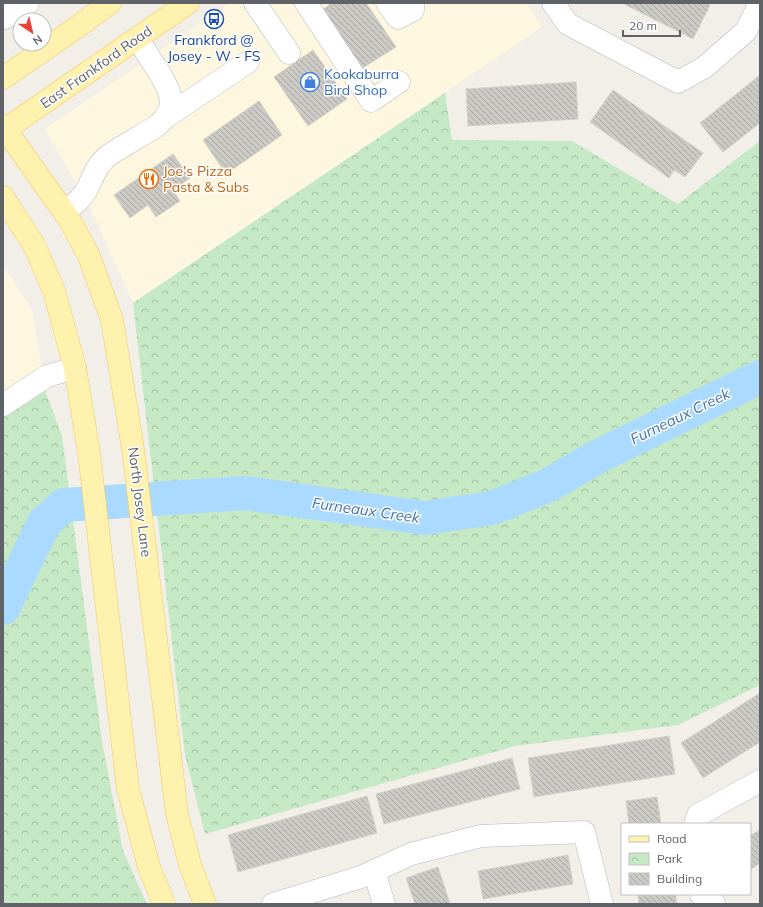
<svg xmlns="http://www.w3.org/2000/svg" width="763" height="907" viewBox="0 0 763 907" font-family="Mulish,sans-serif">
<defs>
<pattern id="park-crowns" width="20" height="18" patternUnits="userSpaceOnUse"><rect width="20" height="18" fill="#c5e8c5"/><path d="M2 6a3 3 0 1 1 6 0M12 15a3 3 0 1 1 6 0" fill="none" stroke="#a3c0a4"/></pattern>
<pattern id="building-back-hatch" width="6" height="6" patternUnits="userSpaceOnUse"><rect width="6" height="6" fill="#cccac5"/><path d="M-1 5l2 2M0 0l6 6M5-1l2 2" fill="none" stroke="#a9a8a4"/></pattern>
</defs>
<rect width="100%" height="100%" fill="#f1efe8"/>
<g fill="#fef7e0">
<polygon points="230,3 526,3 542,27 133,303 91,209 45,129"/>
<polygon points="3,265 32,310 45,390 3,417"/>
</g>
<g fill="url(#park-crowns)">
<polygon points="445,93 452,140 572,141 678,204 760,141 760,685 678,725 515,746 205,834 185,755 133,303"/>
<polygon points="45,390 62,436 102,742 123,851 147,904 3,904 3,417"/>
</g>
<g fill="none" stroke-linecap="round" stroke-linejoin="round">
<polyline stroke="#aadaff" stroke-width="34" points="3,608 44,523 64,505 245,493 425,518 492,508 549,485 595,458 760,377"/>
</g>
<g fill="url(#building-back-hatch)" stroke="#d6d1c6">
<polygon points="332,3 366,3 396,47 361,69 322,10"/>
<polygon points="622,3 707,3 710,5 693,39"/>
<polygon points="313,50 347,99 308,126 274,77"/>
<polygon points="760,75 760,123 723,152 700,123"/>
<polygon points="576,82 578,119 468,126 466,89"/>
<polygon points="613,90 703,153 685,177 674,170 669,178 590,122"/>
<polygon points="259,101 282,135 226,174 203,140"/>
<polygon points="173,154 190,178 173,190 180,201 156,217 148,205 130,218 114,195"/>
<polygon points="760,693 760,742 703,778 681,743"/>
<polygon points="669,736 675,774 534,797 528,758"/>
<polygon points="512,758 520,789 384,824 376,794"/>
<polygon points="367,796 377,833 238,872 228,835"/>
<polygon points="657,797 661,824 629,824 626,801"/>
<polygon points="760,830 760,863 750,870 750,834 751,835"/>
<polygon points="568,855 573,884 483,899 478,871"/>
<polygon points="438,867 450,904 415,904 406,878"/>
<polygon points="638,894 675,894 677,904 639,904"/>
</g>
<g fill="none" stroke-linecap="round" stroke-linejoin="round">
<defs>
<g id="minor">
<polyline points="255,3 289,53"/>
<polyline points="306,3 371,101 399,82"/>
<polyline points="387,3 398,18 413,10 413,3"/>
<polyline points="553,3 568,24 678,82 705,67 746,31 760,3"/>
<polyline points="3,15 5,18 28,3"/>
<polyline points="166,117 248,62"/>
<path d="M64,212c8,-6 17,-12 22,-21 7,-13 10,-26 22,-35 15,-11 32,-19 47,-29 26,-18 15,-37 2,-58 -7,-10 -13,-21 -20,-31"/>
<polyline points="3,405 47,376 75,368"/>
<polyline points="695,824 698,815 760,781"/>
<polyline points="374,871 384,904"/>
<polyline points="701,894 714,904"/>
<polyline points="273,904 361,877 411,854 481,836 584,832 602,904"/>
</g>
<g id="major">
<polyline points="3,78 76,28 110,3"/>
<polyline points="3,126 69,219 89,256 112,320 133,449 177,814 190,865 205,904"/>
<polyline points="3,131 188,3"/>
<polyline points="3,197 34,245 54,291 75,368 89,453 128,789 149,867 164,904"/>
</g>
</defs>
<use href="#minor" stroke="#b5b8bc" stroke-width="23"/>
<use href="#major" stroke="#f2c960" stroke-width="23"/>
<use href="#minor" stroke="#fff" stroke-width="22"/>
<use href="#major" stroke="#fff2af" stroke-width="22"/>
</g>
<defs>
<symbol id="bus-ring" viewBox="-11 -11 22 22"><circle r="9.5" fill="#fff" stroke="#1a4fb4" stroke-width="1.5"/><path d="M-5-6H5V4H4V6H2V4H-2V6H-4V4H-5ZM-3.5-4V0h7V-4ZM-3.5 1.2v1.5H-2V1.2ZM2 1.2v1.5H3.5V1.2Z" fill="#1a4fb4"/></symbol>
<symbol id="shop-ring" viewBox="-11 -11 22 22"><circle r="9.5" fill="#fff" stroke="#3f7fe0" stroke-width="1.5"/><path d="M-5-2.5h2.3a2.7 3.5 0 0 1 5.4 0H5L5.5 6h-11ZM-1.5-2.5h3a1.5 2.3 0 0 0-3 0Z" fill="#3f7fe0"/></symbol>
<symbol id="restaurant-ring" viewBox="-11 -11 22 22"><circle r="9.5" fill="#fff" stroke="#e8710a" stroke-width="1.5"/><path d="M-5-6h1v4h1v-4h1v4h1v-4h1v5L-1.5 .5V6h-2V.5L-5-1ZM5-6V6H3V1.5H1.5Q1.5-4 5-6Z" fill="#e8710a"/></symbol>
</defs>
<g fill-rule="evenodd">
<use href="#bus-ring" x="203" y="8" width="22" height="22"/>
<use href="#shop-ring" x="299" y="71" width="22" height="22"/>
<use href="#restaurant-ring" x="138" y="168" width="22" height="22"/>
</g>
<g text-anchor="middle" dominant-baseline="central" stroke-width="3" stroke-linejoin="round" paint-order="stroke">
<g font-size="14" fill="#164399" stroke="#fff">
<text x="214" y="40">Frankford @<tspan x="214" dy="16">Josey - W - FS</tspan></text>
</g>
<g font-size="14" fill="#5f6368" stroke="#fff">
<text transform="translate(96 67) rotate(-35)">East Frankford Road</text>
<text transform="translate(140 502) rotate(83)">North Josey Lane</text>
</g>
<g font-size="14" fill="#366cbe" stroke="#fff" text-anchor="start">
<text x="324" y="74">Kookaburra<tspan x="324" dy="16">Bird Shop</tspan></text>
</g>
<g font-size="14" fill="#c56008" stroke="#fff" text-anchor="start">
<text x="163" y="171">Joe's Pizza<tspan x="163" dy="16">Pasta &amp; Subs</tspan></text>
</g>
<g font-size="15" font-style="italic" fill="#4174aa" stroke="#fff">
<text transform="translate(680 416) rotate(-26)">Furneaux Creek</text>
<text transform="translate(366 510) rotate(8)">Furneaux Creek</text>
</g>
</g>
<rect width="763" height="907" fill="none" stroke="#5f6368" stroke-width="8"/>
<rect x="621" y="823" width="130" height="72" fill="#ffffff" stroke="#bfc1c3"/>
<rect x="629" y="836" width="20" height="6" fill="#fff2af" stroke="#bfc1c3"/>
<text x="657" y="843" font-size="12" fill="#5f6368">Road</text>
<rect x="629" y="853" width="20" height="12" fill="url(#park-crowns)" stroke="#bfc1c3"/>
<text x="657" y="863" font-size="12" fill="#5f6368">Park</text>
<rect x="629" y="873" width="20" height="12" fill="url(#building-back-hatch)" stroke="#bfc1c3"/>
<text x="657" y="883" font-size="12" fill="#5f6368">Building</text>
<g transform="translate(32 32) rotate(145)"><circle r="19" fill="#ffffff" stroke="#bfc1c3"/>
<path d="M0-3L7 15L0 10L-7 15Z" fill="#ea4335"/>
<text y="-6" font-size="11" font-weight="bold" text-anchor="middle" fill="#5f6368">N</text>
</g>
<path d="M623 30v6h57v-6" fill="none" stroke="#5f6368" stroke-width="2"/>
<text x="629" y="30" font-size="12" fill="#5f6368" stroke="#ffffff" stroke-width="3" paint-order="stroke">20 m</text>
</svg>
